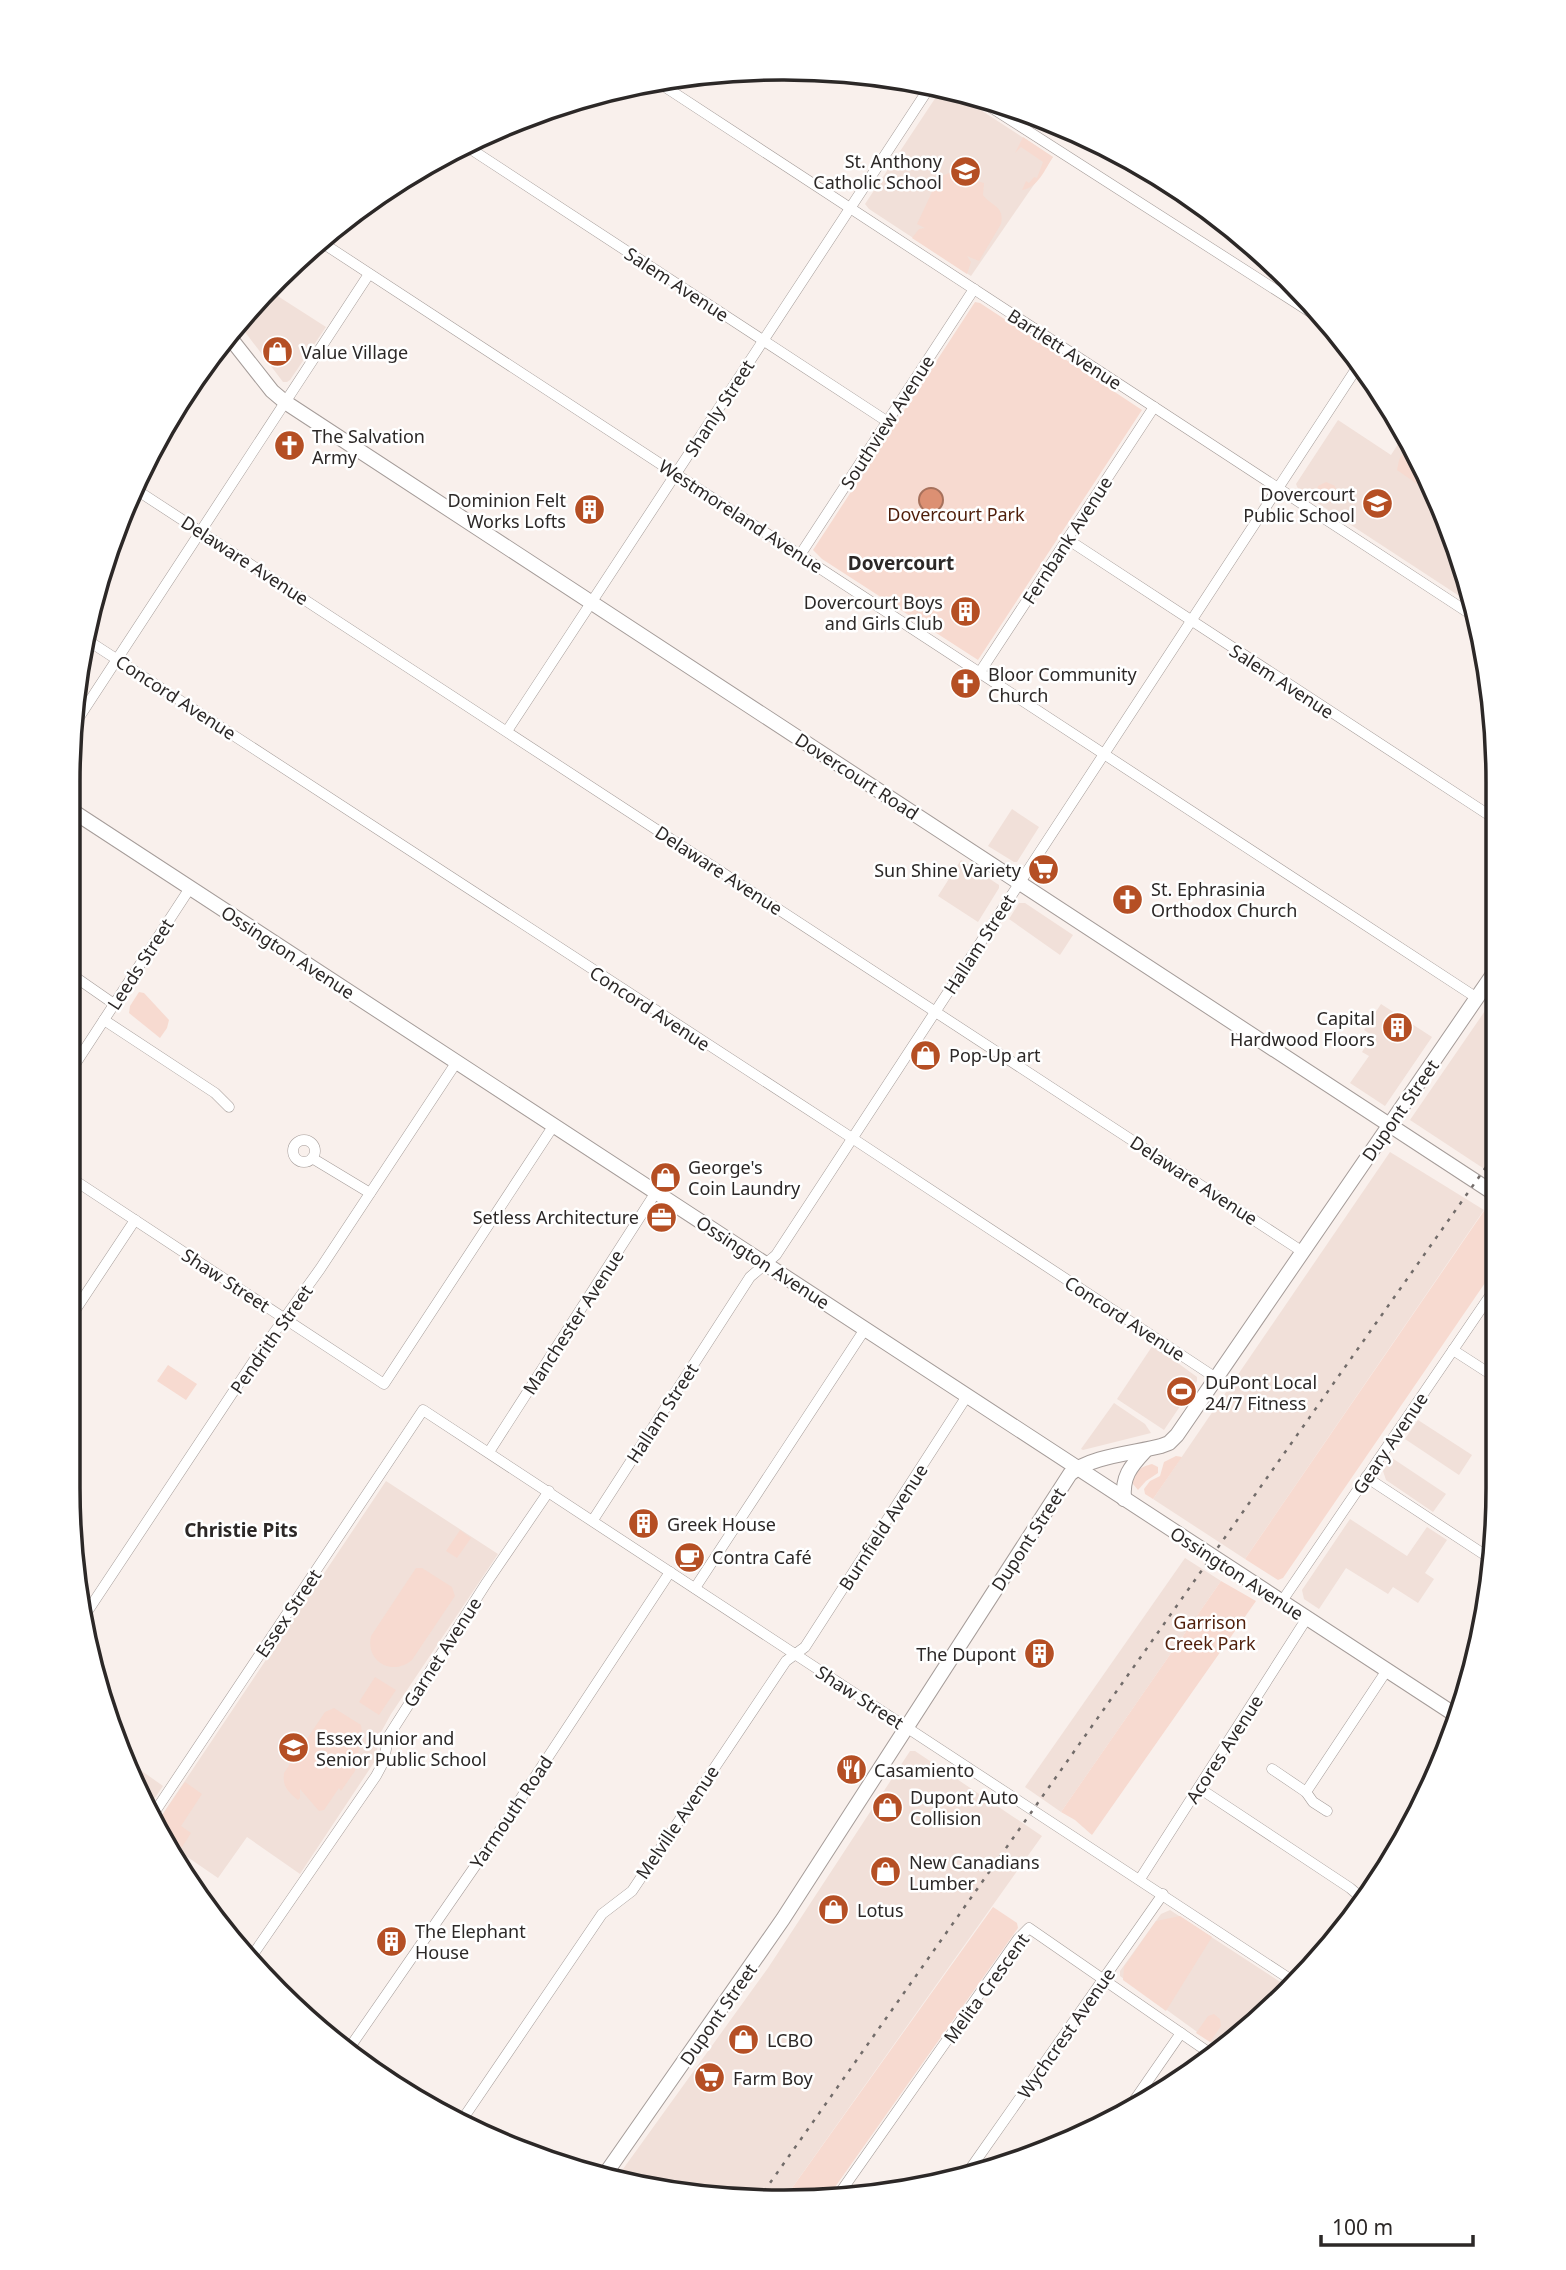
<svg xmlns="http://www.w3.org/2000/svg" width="1566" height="2270" viewBox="0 0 1566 2270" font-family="'Noto Sans',sans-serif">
<rect width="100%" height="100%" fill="#f9f0ec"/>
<g fill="#f1e0d9">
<polygon points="942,88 950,90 1053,157 971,276 869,209 865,204"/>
<polygon points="273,293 326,327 290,380 287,382 283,382 245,332"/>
<polygon points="1338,420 1391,455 1404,435 1424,467 1470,603 1299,491 1296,484 1298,481"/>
<polygon points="1012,809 1039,827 1017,862 1014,862 988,846"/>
<polygon points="961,860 999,885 999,888 978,922 938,896"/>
<polygon points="1019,903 1025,903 1073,935 1060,955 1009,919"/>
<polygon points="1498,992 1498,1178 1410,1120"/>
<polygon points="1381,1004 1432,1037 1385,1106 1350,1083 1369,1056 1362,1052 1373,1036 1364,1030"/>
<polygon points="1390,1152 1484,1210 1245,1559 1153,1499"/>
<polygon points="1153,1345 1197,1377 1197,1381 1164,1430 1117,1399"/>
<polygon points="1114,1403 1145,1424 1151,1433 1083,1450 1081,1449"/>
<polygon points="1418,1420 1472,1455 1459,1475 1405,1439"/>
<polygon points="1392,1458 1446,1494 1433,1512 1386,1480 1383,1471"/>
<polygon points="386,1481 498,1554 391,1714 380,1734 375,1761 300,1874 247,1837 218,1878 167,1843 156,1824"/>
<polygon points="1350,1519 1407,1556 1427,1527 1447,1540 1425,1573 1434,1579 1418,1603 1393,1587 1388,1594 1346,1568 1319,1609 1304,1599 1302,1590"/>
<polygon points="1185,1558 1221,1581 1061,1812 1025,1787"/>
<polygon points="910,1751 915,1751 1042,1836 782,2202 690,2196 618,2176 768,1968"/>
<polygon points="122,1757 163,1786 148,1808 123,1761"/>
<polygon points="1170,1910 1291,1989 1222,2050 1120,1976 1120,1971 1161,1914"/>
</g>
<g fill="#f7dad0">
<path d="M1023,137l30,20c-8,12 -15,31 -31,33l4,-9 3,2 5,-6 3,1 6,-16 -22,-15 -6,6z"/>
<path d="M949,173l35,10 -1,12c8,11 22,11 18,29l-22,37 -12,-5 4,6 -4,12 -55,-36 7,-9 6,-1 -8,-4 22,-47z"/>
<polygon points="975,302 980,303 1142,410 978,660 822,559 813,550"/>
<polygon points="1409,443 1424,467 1433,495 1397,470 1399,460"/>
<polygon points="1326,482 1335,486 1337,496 1335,502 1324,503 1316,494 1318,486"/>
<polygon points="139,992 144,993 169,1020 167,1028 160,1038 129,1013 130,1006"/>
<polygon points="1486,1208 1498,1216 1498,1264 1283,1578 1278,1580 1245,1559"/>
<polygon points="168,1365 197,1384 186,1400 157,1381"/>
<polygon points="1176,1456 1182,1457 1153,1499 1145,1494 1144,1489 1150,1481 1160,1476 1164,1462"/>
<path d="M1152,1464l6,3v6l-12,8 -8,9 -5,-6c0,-13 8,-17 19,-20z"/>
<polygon points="460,1530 471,1538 457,1558 446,1551"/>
<path d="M416,1568h6l30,19 3,9 -43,64c-20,17 -47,1 -41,-24z"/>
<polygon points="1221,1581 1256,1601 1092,1835 1075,1820 1061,1812"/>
<polygon points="375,1677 396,1690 379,1715 359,1702"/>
<path d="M334,1708l27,17 1,7 -7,39 -14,20 -2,-3 -15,22 -5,1 -19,-22v9l-2,2c-10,-8 -16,-14 -14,-27l41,-61z"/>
<polygon points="185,1782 202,1794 181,1826 191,1833 182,1847 161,1833 156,1824"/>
<polygon points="993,1907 1017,1923 1018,1928 828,2197 782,2202"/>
<polygon points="1180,1916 1212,1937 1166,2011 1123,1980 1124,1967 1156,1921"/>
<polygon points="1214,2014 1220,2019 1221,2026 1210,2042 1196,2033 1208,2016"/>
</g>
<circle fill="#dc9073" stroke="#a7715c" stroke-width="2" cx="931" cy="500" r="12"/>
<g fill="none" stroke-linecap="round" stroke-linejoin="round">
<defs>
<g id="street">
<polyline points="656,81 1475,617"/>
<polyline points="978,99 1329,324"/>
<polyline points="466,146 888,422"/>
<polyline points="321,242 1477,998"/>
<polyline points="135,489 1303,1252"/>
<polyline points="1067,539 1498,821"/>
<polyline points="800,555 974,289"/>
<polyline points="84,638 852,1138 1216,1378"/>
<polyline points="980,672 1154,407"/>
<polyline points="74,725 369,274"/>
<polyline points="507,731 931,85"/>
<polyline points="68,972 114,1004"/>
<polyline points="104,1020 215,1093 229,1107"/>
<polyline points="68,1075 190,888"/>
<circle cx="304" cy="1151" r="11"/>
<polyline points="312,1158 370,1193"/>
<polyline points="68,1176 384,1384 554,1125"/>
<polyline points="68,1321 135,1220"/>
<polyline points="1453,1350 1498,1379"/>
<polyline points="489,1452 656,1192"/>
<polyline points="1366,1477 1491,1559"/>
<polyline points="593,1520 750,1277 776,1255 1360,363"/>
<polyline points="695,1588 865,1329"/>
<polyline points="1282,1601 1498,1284"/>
<polyline points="85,1615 253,1362 320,1269 456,1063"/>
<polyline points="1272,1769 1306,1792 1313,1802 1327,1811"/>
<polyline points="1199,1788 1350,1888 1357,1894 1360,1906"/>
<polyline points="1306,1792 1387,1670"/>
<polyline points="152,1816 423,1410 1296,1983"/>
<polyline points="1140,1879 1307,1618"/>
<polyline points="252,1956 376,1776 384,1761 388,1737 487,1582 549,1491"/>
<polyline points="348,2050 498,1833 670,1572"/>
<polyline points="1127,2111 1181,2033"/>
<polyline points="460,2123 602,1914 632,1891 786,1661 805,1647 967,1396"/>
<polyline points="968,2172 1163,1894"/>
<polyline points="837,2197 1018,1939 1029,1928 1214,2056"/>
</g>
<g id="secondary">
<polyline points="231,339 272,391 285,402 1498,1196"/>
<polyline points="68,808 1457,1716"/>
<path d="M1124,1499c-2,-22 6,-32 21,-48"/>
<path d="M606,2173l177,-254 287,-445c20,-18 65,-21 91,-28l8,-3 8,-8 321,-468"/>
</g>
</defs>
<use href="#street" stroke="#a59c99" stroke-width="11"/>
<use href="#secondary" stroke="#a59c99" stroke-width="16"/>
<use href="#street" stroke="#fff" stroke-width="10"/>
<use href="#secondary" stroke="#fff" stroke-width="14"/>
<polyline stroke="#726c6a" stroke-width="2.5" stroke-dasharray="3.5 7" stroke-linecap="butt" points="758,2200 1498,1150"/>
</g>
<defs>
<symbol id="school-disc" viewBox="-11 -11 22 22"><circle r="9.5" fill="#b54f24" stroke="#fff"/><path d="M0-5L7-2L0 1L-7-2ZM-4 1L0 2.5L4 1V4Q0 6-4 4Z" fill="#fff"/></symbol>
<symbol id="shop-disc" viewBox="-11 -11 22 22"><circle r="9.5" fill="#b54f24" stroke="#fff"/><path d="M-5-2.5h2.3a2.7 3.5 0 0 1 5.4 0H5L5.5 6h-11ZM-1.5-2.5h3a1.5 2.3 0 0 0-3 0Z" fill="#fff"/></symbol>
<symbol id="church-disc" viewBox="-11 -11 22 22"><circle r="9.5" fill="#b54f24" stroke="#fff"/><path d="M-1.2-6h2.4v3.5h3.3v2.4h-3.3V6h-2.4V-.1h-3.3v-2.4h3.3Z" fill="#fff"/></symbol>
<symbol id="building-disc" viewBox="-11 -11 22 22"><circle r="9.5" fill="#b54f24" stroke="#fff"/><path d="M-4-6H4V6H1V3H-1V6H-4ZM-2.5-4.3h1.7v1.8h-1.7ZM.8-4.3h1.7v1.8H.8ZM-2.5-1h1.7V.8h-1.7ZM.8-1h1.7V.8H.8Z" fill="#fff"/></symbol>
<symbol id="supermarket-disc" viewBox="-11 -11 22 22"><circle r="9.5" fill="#b54f24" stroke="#fff"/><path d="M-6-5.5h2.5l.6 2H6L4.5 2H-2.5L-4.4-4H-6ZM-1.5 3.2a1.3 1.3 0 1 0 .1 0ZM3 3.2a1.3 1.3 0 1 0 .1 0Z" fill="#fff"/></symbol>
<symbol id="office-disc" viewBox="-11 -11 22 22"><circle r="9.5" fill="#b54f24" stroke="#fff"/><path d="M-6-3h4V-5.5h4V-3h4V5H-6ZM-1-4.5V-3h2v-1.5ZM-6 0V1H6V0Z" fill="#fff"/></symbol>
<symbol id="stadium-disc" viewBox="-11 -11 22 22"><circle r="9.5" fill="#b54f24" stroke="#fff"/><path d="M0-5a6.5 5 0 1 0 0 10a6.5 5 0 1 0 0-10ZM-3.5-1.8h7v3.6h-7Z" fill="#fff"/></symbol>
<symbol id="cafe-disc" viewBox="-11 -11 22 22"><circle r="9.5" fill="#b54f24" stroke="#fff"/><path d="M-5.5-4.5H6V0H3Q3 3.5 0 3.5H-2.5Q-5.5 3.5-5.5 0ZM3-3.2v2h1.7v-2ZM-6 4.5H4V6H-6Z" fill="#fff"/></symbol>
<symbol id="restaurant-disc" viewBox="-11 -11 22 22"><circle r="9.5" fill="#b54f24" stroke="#fff"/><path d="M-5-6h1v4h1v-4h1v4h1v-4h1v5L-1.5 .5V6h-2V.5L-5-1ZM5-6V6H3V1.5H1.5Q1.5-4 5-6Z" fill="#fff"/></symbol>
</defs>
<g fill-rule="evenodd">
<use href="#school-disc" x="948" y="154" width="35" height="35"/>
<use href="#shop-disc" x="260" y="334" width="35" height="35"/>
<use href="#church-disc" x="272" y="428" width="35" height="35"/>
<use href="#school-disc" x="1360" y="486" width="35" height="35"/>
<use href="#building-disc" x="572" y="492" width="35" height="35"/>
<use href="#building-disc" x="948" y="594" width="35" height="35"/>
<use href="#church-disc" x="948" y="666" width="35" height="35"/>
<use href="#supermarket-disc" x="1026" y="852" width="35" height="35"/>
<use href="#church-disc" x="1110" y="882" width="35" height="35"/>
<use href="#building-disc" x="1380" y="1010" width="35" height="35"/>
<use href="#shop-disc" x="908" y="1038" width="35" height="35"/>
<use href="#shop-disc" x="648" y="1160" width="35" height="35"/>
<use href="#office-disc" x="644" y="1200" width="35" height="35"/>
<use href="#stadium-disc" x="1164" y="1374" width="35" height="35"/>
<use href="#building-disc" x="626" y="1506" width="35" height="35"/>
<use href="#cafe-disc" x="672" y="1540" width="35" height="35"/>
<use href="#building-disc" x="1022" y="1636" width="35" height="35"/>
<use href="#school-disc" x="276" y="1730" width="35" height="35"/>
<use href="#restaurant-disc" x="834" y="1752" width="35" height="35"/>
<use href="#shop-disc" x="870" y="1790" width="35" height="35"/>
<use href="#shop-disc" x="868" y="1854" width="35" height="35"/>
<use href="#shop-disc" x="816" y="1892" width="35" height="35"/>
<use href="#building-disc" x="374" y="1924" width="35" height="35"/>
<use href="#shop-disc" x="726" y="2022" width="35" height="35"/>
<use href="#supermarket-disc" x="692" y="2060" width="35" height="35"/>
</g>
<g text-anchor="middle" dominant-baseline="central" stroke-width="5" stroke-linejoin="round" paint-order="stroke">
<g font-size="18" fill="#2c2827" stroke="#fff" text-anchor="start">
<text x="942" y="161" text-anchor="end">St. Anthony<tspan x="942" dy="21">Catholic School</tspan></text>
<text x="301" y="352">Value Village</text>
<text x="312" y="436">The Salvation<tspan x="312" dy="21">Army</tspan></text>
<text x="1355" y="494" text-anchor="end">Dovercourt<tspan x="1355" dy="21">Public School</tspan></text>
<text x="566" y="500" text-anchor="end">Dominion Felt<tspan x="566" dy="21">Works Lofts</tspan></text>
<text x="943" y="602" text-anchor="end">Dovercourt Boys<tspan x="943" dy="21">and Girls Club</tspan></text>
<text x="988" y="674">Bloor Community<tspan x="988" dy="21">Church</tspan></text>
<text x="1021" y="870" text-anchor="end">Sun Shine Variety</text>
<text x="1151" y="889">St. Ephrasinia<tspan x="1151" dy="21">Orthodox Church</tspan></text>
<text x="1375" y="1018" text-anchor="end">Capital<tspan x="1375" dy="21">Hardwood Floors</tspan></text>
<text x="949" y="1055">Pop-Up art</text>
<text x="688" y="1167">George's<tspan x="688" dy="21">Coin Laundry</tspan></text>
<text x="639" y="1217" text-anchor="end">Setless Architecture</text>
<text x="1205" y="1382">DuPont Local<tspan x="1205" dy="21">24/7 Fitness</tspan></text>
<text x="667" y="1524">Greek House</text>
<text x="712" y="1557">Contra Café</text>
<text x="1016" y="1654" text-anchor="end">The Dupont</text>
<text x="316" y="1738">Essex Junior and<tspan x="316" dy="21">Senior Public School</tspan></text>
<text x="874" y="1770">Casamiento</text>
<text x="910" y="1797">Dupont Auto<tspan x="910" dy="21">Collision</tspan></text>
<text x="909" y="1862">New Canadians<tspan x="909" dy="21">Lumber</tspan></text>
<text x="857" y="1910">Lotus</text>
<text x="415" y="1931">The Elephant<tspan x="415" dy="21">House</tspan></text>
<text x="767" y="2040">LCBO</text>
<text x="733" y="2078">Farm Boy</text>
</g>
<g font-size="18" fill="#2c2827" stroke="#fff">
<text transform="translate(677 284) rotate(33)">Salem Avenue</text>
<text transform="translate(1065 349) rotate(33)">Bartlett Avenue</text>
<text transform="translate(719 408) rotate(-57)">Shanly Street</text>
<text transform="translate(887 422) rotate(-57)">Southview Avenue</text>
<text transform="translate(741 516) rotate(33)">Westmoreland Avenue</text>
<text transform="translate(1067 540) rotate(-57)">Fernbank Avenue</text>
<text transform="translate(245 560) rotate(33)">Delaware Avenue</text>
<text transform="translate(1282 681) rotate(33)">Salem Avenue</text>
<text transform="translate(176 697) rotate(33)">Concord Avenue</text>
<text transform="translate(857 776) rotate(33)">Dovercourt Road</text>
<text transform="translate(719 870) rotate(33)">Delaware Avenue</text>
<text transform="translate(979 944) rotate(-57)">Hallam Street</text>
<text transform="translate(288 952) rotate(33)">Ossington Avenue</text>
<text transform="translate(140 964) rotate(-57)">Leeds Street</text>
<text transform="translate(650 1008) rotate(33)">Concord Avenue</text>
<text transform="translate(1400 1110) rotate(-55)">Dupont Street</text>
<text transform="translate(1194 1180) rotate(33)">Delaware Avenue</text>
<text transform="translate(763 1262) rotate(33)">Ossington Avenue</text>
<text transform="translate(226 1280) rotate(33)">Shaw Street</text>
<text transform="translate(1125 1318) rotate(33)">Concord Avenue</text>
<text transform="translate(573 1322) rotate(-57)">Manchester Avenue</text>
<text transform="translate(271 1339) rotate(-55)">Pendrith Street</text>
<text transform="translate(662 1413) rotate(-57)">Hallam Street</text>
<text transform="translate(1390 1443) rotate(-56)">Geary Avenue</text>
<text transform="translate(883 1527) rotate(-57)">Burnfield Avenue</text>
<text transform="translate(1028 1539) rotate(-57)">Dupont Street</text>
<text transform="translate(1237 1573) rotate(33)">Ossington Avenue</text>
<text transform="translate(288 1613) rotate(-56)">Essex Street</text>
<text transform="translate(442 1652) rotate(-57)">Garnet Avenue</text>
<text transform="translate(860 1697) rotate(33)">Shaw Street</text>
<text transform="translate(1224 1749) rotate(-57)">Acores Avenue</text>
<text transform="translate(511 1812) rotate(-56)">Yarmouth Road</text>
<text transform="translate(677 1822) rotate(-56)">Melville Avenue</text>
<text transform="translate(986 1988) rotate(-54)">Melita Crescent</text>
<text transform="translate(718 2014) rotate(-55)">Dupont Street</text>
<text transform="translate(1066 2033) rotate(-55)">Wychcrest Avenue</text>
</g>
<g font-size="18" fill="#4f1e0a" stroke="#fff">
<text x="956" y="514">Dovercourt Park</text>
<text x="1210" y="1622">Garrison<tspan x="1210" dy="21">Creek Park</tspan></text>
</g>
<g font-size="19" font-weight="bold" fill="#2c2827" stroke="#fff">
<text x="901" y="563">Dovercourt</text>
<text x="241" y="1530">Christie Pits</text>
</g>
</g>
<path d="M0 0H1566V2270H0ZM782 80H784A702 702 0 0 1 1486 782V1488A702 702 0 0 1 784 2190H782A702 702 0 0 1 80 1488V782A702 702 0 0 1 782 80Z" fill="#fff" fill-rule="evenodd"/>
<path fill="none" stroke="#2c2827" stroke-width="3.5" d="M782 80H784A702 702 0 0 1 1486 782V1488A702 702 0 0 1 784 2190H782A702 702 0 0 1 80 1488V782A702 702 0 0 1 782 80Z"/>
<path d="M1321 2235v10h152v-10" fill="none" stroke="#2c2827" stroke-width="3.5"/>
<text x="1332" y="2235" font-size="21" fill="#2c2827" stroke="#ffffff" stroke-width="5" paint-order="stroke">100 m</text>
</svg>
